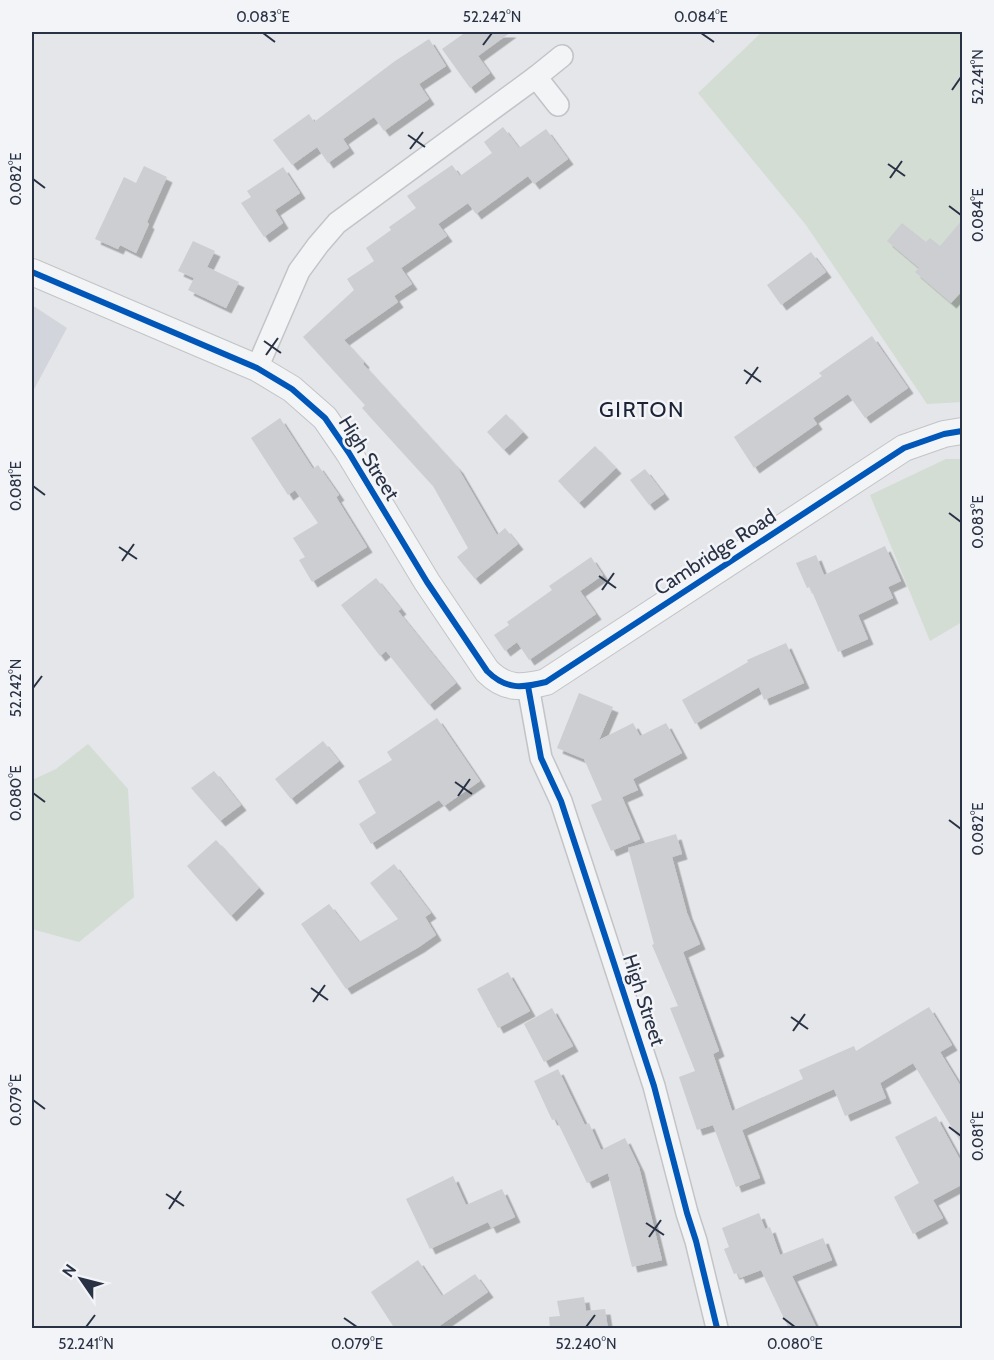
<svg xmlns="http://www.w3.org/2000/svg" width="994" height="1360" viewBox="0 0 994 1360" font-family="Cabin,sans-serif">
<defs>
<filter id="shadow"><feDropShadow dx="5.5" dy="5.5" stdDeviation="0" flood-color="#0004"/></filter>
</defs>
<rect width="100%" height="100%" fill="#e4e6e9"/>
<polygon fill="#d2d5dc" points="32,305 67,328 32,393"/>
<g fill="#d4ddd4">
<polygon points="762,32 962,32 962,402 927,404 806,225 698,93"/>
<polygon points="946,459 962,459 962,622 930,641 870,495"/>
<polygon points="88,744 128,789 134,897 79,942 32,929 32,780 56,769"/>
</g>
<g fill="#ccced2" filter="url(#shadow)">
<polygon points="466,32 511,32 478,56 490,73 470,88 442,49"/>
<polygon points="429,39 446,66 419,84 429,99 384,131 374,117 343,139 349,148 328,163 317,147 292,165 273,140 309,114 314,122 395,61"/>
<polygon points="503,127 519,148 546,129 568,159 534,184 528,176 476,214 468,203 438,224 447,236 401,268 412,284 394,296 398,302 344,340 364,362 363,364 458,468 497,535 505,528 518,544 475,579 457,557 468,548 433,486 362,408 365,405 303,337 354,290 347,279 374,261 366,248 391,230 389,227 416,208 407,196 452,165 460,176 492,153 484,142"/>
<polygon points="144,166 167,177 147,222 149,224 136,253 120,245 118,249 95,239 124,177 136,183"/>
<polygon points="283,167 300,193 275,210 283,223 264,237 241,203 251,197 247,191"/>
<polygon points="963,219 963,290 951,303 915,272 919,268 887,241 902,223 926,242 930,238 940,246"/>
<polygon points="193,241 215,251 207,267 239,282 226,308 188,290 194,278 178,271"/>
<polygon points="811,252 826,272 781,305 767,285"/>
<polygon points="872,336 908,388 865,418 848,394 813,418 817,424 754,468 734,437 822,376 819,373"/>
<polygon points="506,414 523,432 504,450 487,432"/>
<polygon points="280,418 313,469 318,465 339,495 336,497 367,547 312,582 299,560 305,557 293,538 318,523 295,490 288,495 251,438"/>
<polygon points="595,446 616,468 579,503 558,481"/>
<polygon points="645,469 664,494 649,505 630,480"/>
<polygon points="885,546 901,581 888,587 893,598 858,615 868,639 838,652 810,587 807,588 796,563 816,555 824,575"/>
<polygon points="591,557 603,575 580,591 596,614 529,660 517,642 505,651 494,635 509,625 507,622 552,590 549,586"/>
<polygon points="376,578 401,609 398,611 456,683 429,705 386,651 380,656 341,605"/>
<polygon points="786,643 804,683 764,700 759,687 695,724 682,700 748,662 747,660"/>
<polygon points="579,693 613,707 599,740 633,723 640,736 666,723 682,753 633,779 638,790 622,797 640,839 611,851 591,805 602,800 584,759 557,748"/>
<polygon points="437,718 480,781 444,806 439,800 371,844 359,824 376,813 358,781 392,760 387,752"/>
<polygon points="323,741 339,761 291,799 275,779"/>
<polygon points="214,771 241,805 220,821 191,788"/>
<polygon points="676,834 682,854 672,857 687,913 700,944 683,952 719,1051 713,1054 732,1111 803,1079 799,1070 854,1046 856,1051 929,1007 952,1045 940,1052 963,1090 963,1146 913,1063 880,1083 886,1098 845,1116 834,1089 742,1130 760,1178 736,1187 713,1125 697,1130 679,1077 695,1071 670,1008 678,1006 652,945 654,944 628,848"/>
<polygon points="216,840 259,888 231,916 187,866"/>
<polygon points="394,864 431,913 425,917 436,935 419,947 346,989 301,924 329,904 359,942 398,919 370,883"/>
<polygon points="508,972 530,1011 498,1028 477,989"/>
<polygon points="552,1008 573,1046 544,1062 524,1024"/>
<polygon points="558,1069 585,1125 589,1123 601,1150 625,1138 639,1167 662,1260 632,1267 608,1173 587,1183 556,1119 552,1120 534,1081"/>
<polygon points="936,1116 963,1165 963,1184 933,1200 943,1218 913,1234 894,1197 919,1183 895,1137"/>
<polygon points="453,1176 466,1205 502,1189 515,1217 491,1228 488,1222 430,1249 406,1199"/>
<polygon points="759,1213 765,1229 770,1227 780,1255 823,1238 832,1260 792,1276 817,1329 789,1329 761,1270 740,1278 738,1273 734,1274 724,1249 729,1247 722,1228"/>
<polygon points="418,1260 442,1296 475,1274 488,1292 435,1329 395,1329 371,1292"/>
<polygon points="584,1297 586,1311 605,1309 608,1329 550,1329 549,1317 560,1316 557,1301"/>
</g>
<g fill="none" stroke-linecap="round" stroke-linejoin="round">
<defs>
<g id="minor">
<polyline points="558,105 536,77 562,56"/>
<polyline points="257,368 299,271 318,245 337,223 536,77"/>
<polyline points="528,686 541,758 561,801 654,1086 687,1213 696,1241 717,1328"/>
</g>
<path id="tertiary" d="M32,272l225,96 35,21 33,29 24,35 78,129 60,89c19,19 35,17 59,11l358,-234 40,-14 18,-3"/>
</defs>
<use href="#minor" stroke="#c2c4c7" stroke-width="24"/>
<use href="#tertiary" stroke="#c2c4c7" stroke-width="28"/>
<use href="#minor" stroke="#f3f4f6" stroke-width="21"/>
<use href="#tertiary" stroke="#f3f4f6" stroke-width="26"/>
<defs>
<g id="cycleway">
<path d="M32,272l225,96 35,21 33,29 24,35 78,129 60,89c19,19 35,17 59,11l358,-234 40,-14 18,-3"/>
<polyline points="528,686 541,758 561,801 654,1086 687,1213 696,1241 717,1328"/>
</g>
</defs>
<use href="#cycleway" stroke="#f2f4f8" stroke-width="10"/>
<use href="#cycleway" stroke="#0057b8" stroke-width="6"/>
</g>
<path fill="none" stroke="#293244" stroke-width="2" d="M263,33l12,9M701,33l13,9M483,45l9,-12M952,90l9,-13M408,135l17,12M410,149l13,-17M888,164l17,12M890,178l12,-17M33,179l12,9M949,206l12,9M264,341l17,12M266,355l12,-17M744,370l17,12M746,384l12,-17M33,486l12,9M949,513l12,9M119,547l18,12M122,561l12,-17M599,576l17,12M602,590l12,-17M33,688l9,-12M455,782l17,12M33,793l12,9M458,796l12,-17M949,820l12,9M311,988l17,12M313,1002l12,-17M791,1017l17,12M793,1031l12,-17M33,1100l12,9M949,1127l12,9M166,1194l18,12M169,1209l12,-18M646,1223l18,12M649,1237l12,-17M344,1318l13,9M783,1318l12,9M86,1327l9,-12M586,1327l9,-12"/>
<g text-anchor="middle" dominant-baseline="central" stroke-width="5" stroke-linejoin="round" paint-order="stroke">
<g font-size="20" fill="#293244" stroke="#f2f4f8">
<text transform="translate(369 458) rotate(58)">High Street</text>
<text transform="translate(715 552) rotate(-33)">Cambridge Road</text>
<text transform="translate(644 1000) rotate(72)">High Street</text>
</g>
<g font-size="22" letter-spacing="1.5" fill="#1b2335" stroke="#f2f4f8">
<text x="642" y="409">GIRTON</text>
</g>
</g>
<rect width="994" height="1360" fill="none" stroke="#f2f4f8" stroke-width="66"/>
<g transform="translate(81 1279) rotate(305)" stroke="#f2f4f8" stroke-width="4.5" paint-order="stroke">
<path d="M0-4.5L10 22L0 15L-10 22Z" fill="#293244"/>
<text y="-9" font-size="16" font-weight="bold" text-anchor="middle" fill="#293244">N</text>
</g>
<rect x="33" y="33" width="928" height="1294" fill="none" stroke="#293244" stroke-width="2"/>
<g font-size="15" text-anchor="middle" fill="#293244">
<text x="263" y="22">0.083°E</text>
<text x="492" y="22">52.242°N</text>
<text x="701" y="22">0.084°E</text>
<text transform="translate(978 77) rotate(-90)" y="5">52.241°N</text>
<text transform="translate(16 179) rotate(-90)" y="5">0.082°E</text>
<text transform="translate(978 215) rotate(-90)" y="5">0.084°E</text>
<text transform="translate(16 486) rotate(-90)" y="5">0.081°E</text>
<text transform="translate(978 522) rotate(-90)" y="5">0.083°E</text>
<text transform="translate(16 688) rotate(-90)" y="5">52.242°N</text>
<text transform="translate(16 793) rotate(-90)" y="5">0.080°E</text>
<text transform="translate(978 829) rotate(-90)" y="5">0.082°E</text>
<text transform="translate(16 1100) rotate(-90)" y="5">0.079°E</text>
<text transform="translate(978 1136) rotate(-90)" y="5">0.081°E</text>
<text x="86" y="1349">52.241°N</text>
<text x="357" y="1349">0.079°E</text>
<text x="586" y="1349">52.240°N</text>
<text x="795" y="1349">0.080°E</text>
</g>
</svg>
